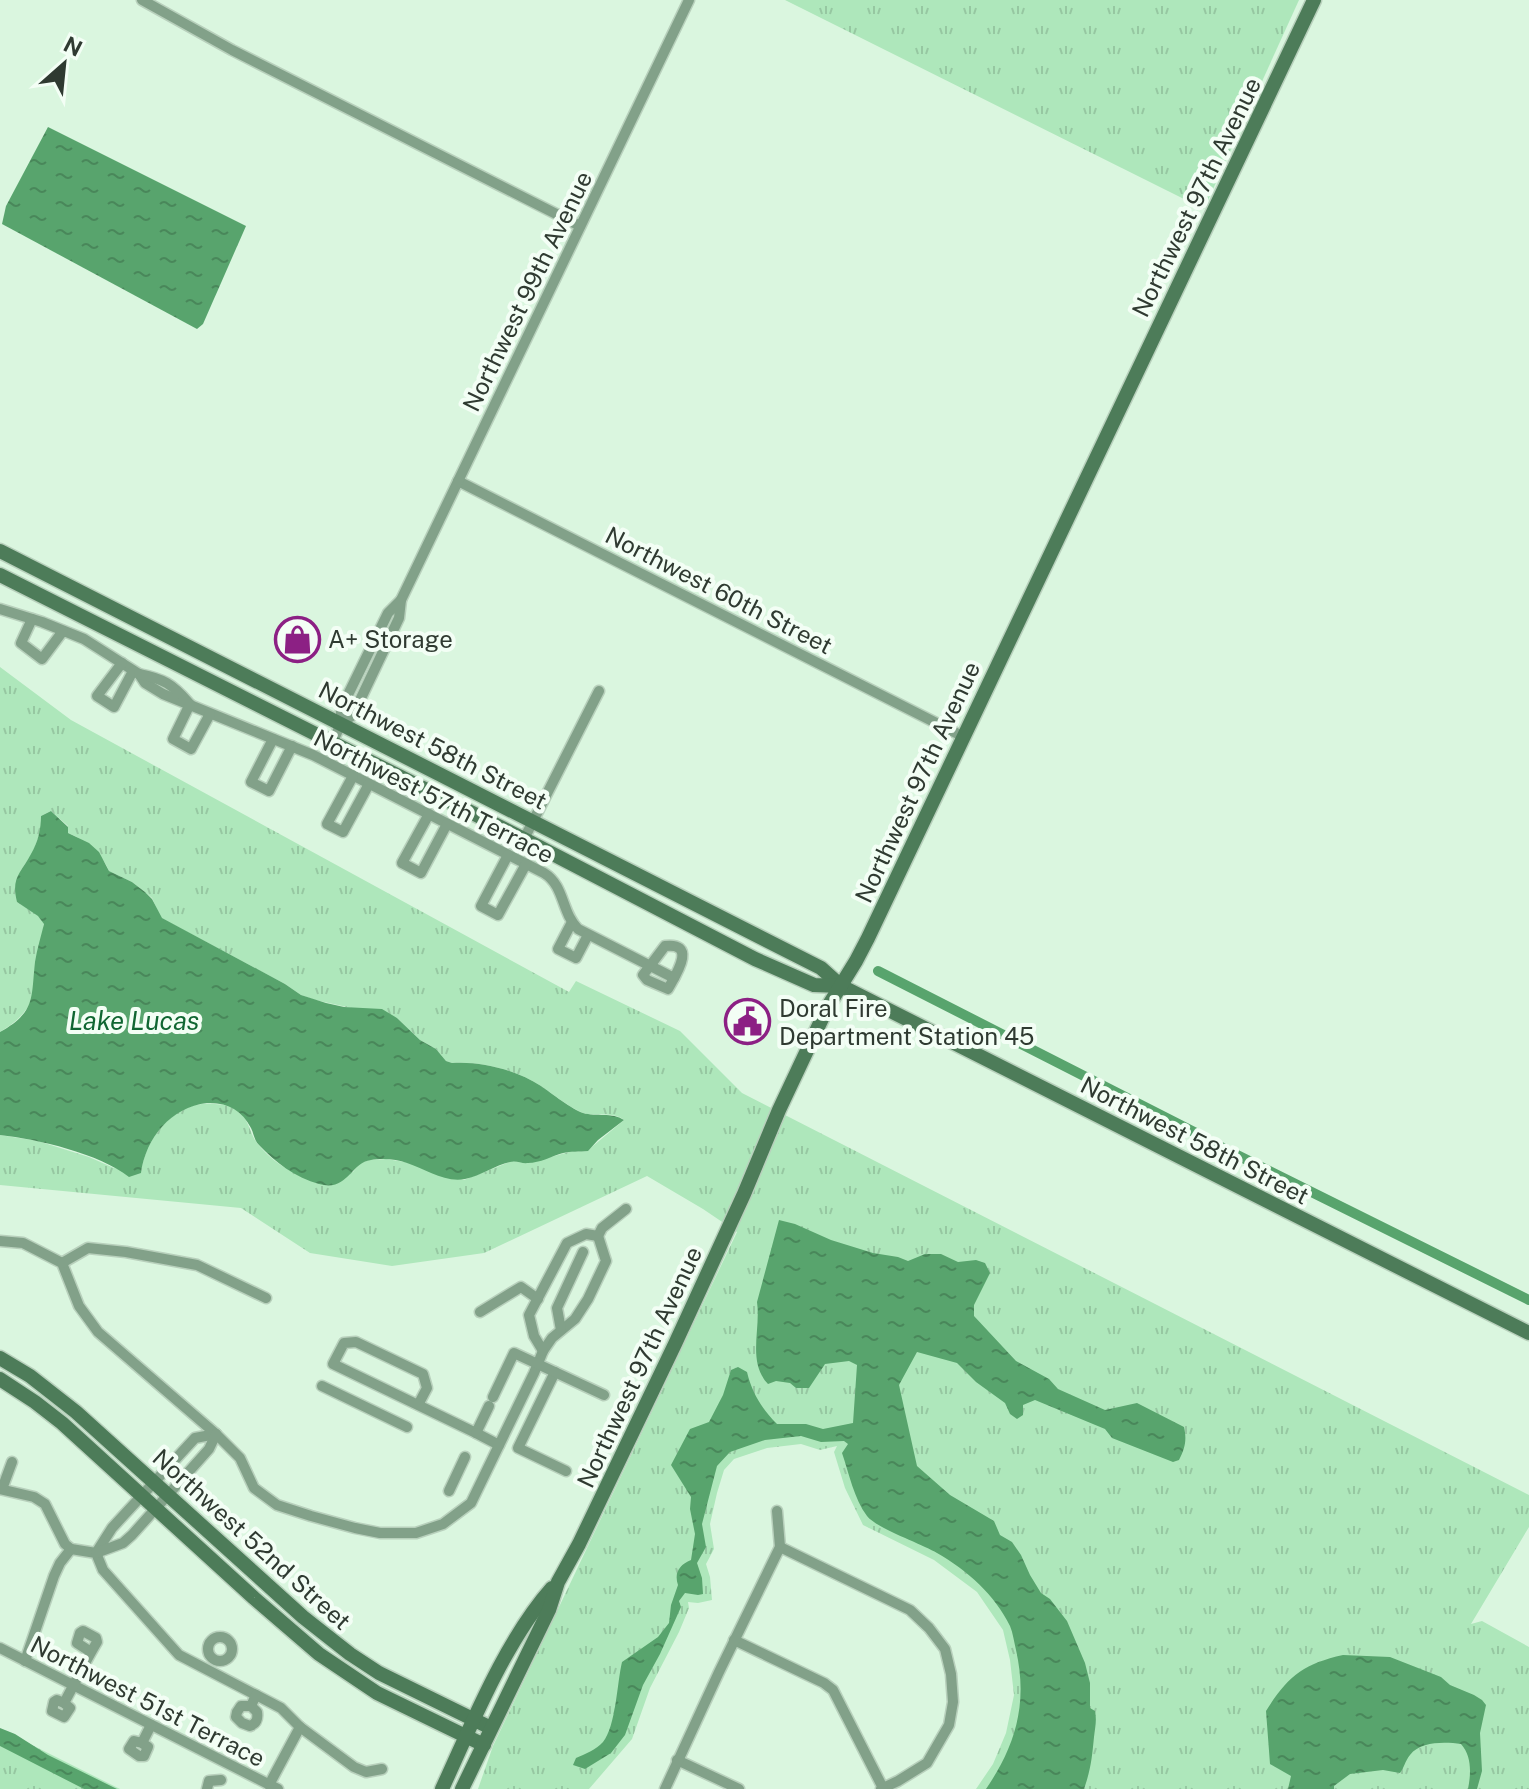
<svg xmlns="http://www.w3.org/2000/svg" width="1529" height="1789" viewBox="0 0 1529 1789" font-family="'Public Sans',sans-serif">
<defs>
<pattern id="grass-tufts" width="24" height="20" patternUnits="userSpaceOnUse" patternTransform="scale(2)"><rect width="24" height="20" fill="#aee7bb"/><path d="M3 7l-1-3M5 7V3M7 7l1-3M15 17l-1-3M17 17v-4M19 17l1-3" fill="none" stroke="#96c7a1"/></pattern>
<pattern id="water-ripples" width="26" height="14" patternUnits="userSpaceOnUse" patternTransform="scale(2)"><rect width="26" height="14" fill="#58a46d"/><path d="M2 4q2-2 4 0t4 0M15 11q2-2 4 0t4 0" fill="none" stroke="#49875a"/></pattern>
</defs>
<rect width="100%" height="100%" fill="#daf6df"/>
<g fill="url(#grass-tufts)">
<polygon points="785,0 1299,0 1204,209"/>
<path d="M0,667l71,53 498,272 7,-11 104,50 62,62 787,402v32l-58,97 11,-3 47,26v142h-553l17,-25 13,-31 8,-38 -4,-35 -7,-30 -26,-38 -43,-32 -71,-35 -18,-37 -11,-36 3,-6 -17,4 -19,-6 -34,4 -33,11 -10,11 -7,23 -7,31 4,25 -8,15 4,13 2,23 -14,3 -10,-1 1,6 -10,24 -29,56 -18,51 -43,50h-111l15,-43 244,-514 -34,-23 -56,-33 -163,77 -92,13 -82,-13 -69,-45 -241,-23v-50l38,6 51,16 25,11 27,4c5,-35 35,-73 74,-68 6,1 14,0 19,3 14,8 15,25 23,36 7,9 23,24 34,27 5,1 13,0 18,1 15,0 29,1 44,1l6,-8 10,-4 17,-1 19,3 59,18 48,-19 17,2 40,-11 18,-1 37,-31c-12,-9 -28,-3 -41,-7 -11,-4 -32,-20 -42,-27 -25,-16 -59,-25 -89,-23l-6,-2 -10,-12 -16,-9 -23,-22 -82,-18 -14,-5 -16,-11 -124,-66 -9,-20 -7,-6 -13,-10 -23,-11c-6,-16 -25,-32 -41,-38v-7l-17,-15 -10,5v14l-8,22 -12,18 -4,32 22,14 5,7 -11,73c-6,17 -18,27 -33,36z"/>
<polygon points="0,1729 120,1789 0,1789"/>
</g>
<g fill="url(#water-ripples)">
<polygon points="48,127 246,226 203,324 197,329 2,224 6,206"/>
<path d="M51,811l17,16v6l21,10 10,9 10,19 23,11 13,10 7,7 10,19 123,66 16,11 25,8 18,4 38,2 15,9 23,22 16,9 10,12 6,2c30,-2 64,7 89,23 10,7 32,24 42,27 13,4 29,-1 41,7l-26,20 -10,11c-9,1 -17,0 -25,2 -11,3 -23,10 -35,10 -6,1 -12,-3 -18,-1 -15,3 -29,14 -45,17 -20,4 -40,-10 -58,-16 -10,-4 -25,-5 -36,-3 -21,3 -23,32 -52,24 -23,-6 -44,-22 -60,-39 -5,-5 -5,-11 -8,-17 -9,-18 -24,-26 -44,-25 -36,4 -61,35 -66,70l-12,4c-29,-23 -91,-38 -129,-42v-103c36,-20 31,-34 35,-70 2,-13 6,-26 9,-38l-6,-8 -21,-14c-6,-24 3,-28 14,-48 7,-12 10,-25 10,-38z"/>
<path d="M779,1220l16,4 36,16 42,13 25,4 10,4 17,-7h16l17,8 18,-2 9,3 5,10 -16,32v11l42,45 33,18 9,10 47,21 32,-7 47,24c3,13 1,21 -5,33l-6,2 -61,-24 -7,-9 -70,-29 -12,5v10l-6,4 -7,-5 -5,-11 -29,-21 -19,-19 -40,-11 -18,33 18,81 33,29 44,26 6,14 12,7 9,13 9,20 11,18 9,6 17,22 18,42 5,20v25l5,3c2,10 0,17 -1,26 -2,20 -3,32 -10,52h-98c30,-44 42,-86 30,-139 -2,-8 -3,-17 -6,-24 -15,-31 -43,-56 -73,-73 -15,-9 -61,-25 -70,-37 -13,-17 -18,-43 -25,-63l6,-9 -4,-3 -23,1 -20,-6 -36,4 -35,12 -13,14 -15,58 4,23 -9,16 5,15 1,16 -5,1 -13,-2 -6,8 2,6 -21,47 -17,31 -18,50 -14,18 -26,16 -12,-4 3,-7c9,-4 20,-8 27,-16 13,-16 14,-59 19,-80l36,-25 11,-14 2,-18 7,-20c-4,-12 1,-20 13,-25l4,-26 -5,-25 1,-12 -20,-32 19,-36 19,-7 14,-27 8,-25 7,-3 9,5c5,21 15,37 30,52h29l17,5 30,-6 4,-58 -8,-4 -24,3 -16,24h-13l-6,-5 -14,-2 -8,3c-21,-22 -7,-55 -11,-82z"/>
<path d="M1343,1655l47,2 51,20 9,8 24,10 8,5 4,5 -6,28 2,38 -5,18h-9c3,-15 4,-33 -7,-45 -16,-2 -40,-3 -51,11 -5,6 -6,13 -10,18l-17,-3 -33,4 -16,12v3h-46l3,-13 -21,-12 -4,-53c22,-35 37,-47 77,-56z"/>
<polygon points="0,1728 15,1734 48,1755 117,1789 84,1789 0,1746"/>
</g>
<g fill="none" stroke-linecap="round" stroke-linejoin="round">
<g stroke="#58a46d" stroke-width="10">
<polyline points="878,971 1196,1133"/>
<polyline points="1219,1146 1529,1300"/>
</g>
<defs>
<g id="street">
<polyline points="142,0 232,50 580,226"/>
<polyline points="458,481 962,736"/>
<path d="M0,609l42,13 42,17 55,35 6,9 18,11 150,61 231,118c21,13 17,39 34,56l96,49"/>
<polyline points="32,619 21,643 42,659 63,631"/>
<polyline points="122,663 97,696 114,707 133,671"/>
<path d="M139,674c25,5 33,10 49,28"/>
<polyline points="190,704 173,739 191,749 210,714"/>
<polyline points="341,724 353,715 399,618 401,600 689,0"/>
<polyline points="273,739 251,782 269,791 292,746"/>
<polyline points="332,743 341,724 341,709 388,613 401,600"/>
<polyline points="353,776 327,824 343,832 369,784"/>
<polyline points="429,814 402,863 421,873 447,824"/>
<polyline points="524,839 599,691"/>
<polyline points="508,855 481,906 498,915 526,864"/>
<polyline points="572,922 558,949 576,958 588,935"/>
<path d="M665,946c33,-4 10,30 3,43l-21,-9 -4,-5z"/>
<polyline points="0,1241 23,1243 62,1263 79,1306 98,1332 216,1434 240,1458 254,1488 277,1505 311,1516 355,1528 380,1533 416,1533 443,1524 471,1503 534,1373 543,1351 552,1338 575,1319 588,1299 606,1261 598,1236"/>
<polyline points="62,1263 88,1248 126,1252 197,1265 266,1298"/>
<polyline points="480,1312 521,1287 538,1299"/>
<polyline points="561,1330 557,1308 583,1252"/>
<polyline points="543,1351 534,1336 529,1315 567,1243 586,1234 598,1236 602,1228 626,1209"/>
<polyline points="555,1372 518,1448 566,1471"/>
<polyline points="322,1386 407,1427"/>
<polyline points="493,1397 514,1353 604,1395"/>
<polyline points="418,1405 427,1388 423,1374 356,1342 344,1343 333,1364 476,1433 489,1406"/>
<polyline points="476,1433 499,1445"/>
<polyline points="0,1489 34,1497 45,1504 65,1544 71,1549 96,1553 103,1570 179,1655 281,1708 300,1727 354,1767 366,1772 382,1769"/>
<polyline points="2,1489 12,1462"/>
<polyline points="449,1491 465,1457"/>
<polyline points="780,1547 910,1610 929,1628 945,1649 951,1674 953,1702 949,1725 927,1763 898,1781 881,1789"/>
<polyline points="96,1553 112,1528 195,1438 216,1434"/>
<polyline points="96,1553 123,1543 132,1535 209,1449 216,1434"/>
<circle cx="220" cy="1649" r="12"/>
<polyline points="734,1640 824,1683 833,1690 883,1788"/>
<polyline points="0,1648 278,1789"/>
<polyline points="25,1661 54,1576 60,1563 71,1549"/>
<path d="M64,1703l-7,-3 -3,2 -2,9 12,6 6,-9 -6,-5c11,-20 21,-41 33,-61l-1,-4 -13,-7 -3,2 -3,10 14,9"/>
<path d="M251,1706l6,6c1,7 0,11 -7,14l-8,-3 -6,-6 1,-5 4,-6h10l5,-11"/>
<polyline points="142,1743 134,1741 129,1749 139,1756 144,1756 148,1747 142,1743 151,1725"/>
<polyline points="677,1760 739,1789"/>
<polyline points="269,1785 300,1727"/>
<polyline points="207,1789 209,1781 221,1780"/>
<polyline points="665,1789 719,1672 780,1547 777,1511"/>
</g>
<g id="secondary">
<polyline points="0,551 821,968 841,986 1529,1333"/>
<polyline points="0,575 524,839 755,959 814,985 841,986"/>
<polyline points="0,1358 30,1376 76,1412 303,1617 350,1654 379,1673 491,1728"/>
<polyline points="0,1379 35,1402 62,1423 254,1598 319,1654 377,1693 484,1745"/>
<path d="M442,1789c30,-65 63,-148 110,-201"/>
<polyline points="462,1789 549,1610 558,1582 579,1544 675,1344 744,1194 779,1110 827,1008 856,961 868,938 1314,0"/>
</g>
</defs>
<use href="#street" stroke="#b8d0bc" stroke-width="13"/>
<use href="#secondary" stroke="#b8d0bc" stroke-width="17"/>
<use href="#street" stroke="#82a189" stroke-width="10"/>
<use href="#secondary" stroke="#4d7c59" stroke-width="14"/>
</g>
<defs>
<symbol id="shop-ring" viewBox="-11 -11 22 22"><circle r="9.5" fill="#f3fef5" stroke="#8c2084" stroke-width="1.5"/><path d="M-5-2.5h2.3a2.7 3.5 0 0 1 5.4 0H5L5.5 6h-11ZM-1.5-2.5h3a1.5 2.3 0 0 0-3 0Z" fill="#8c2084"/></symbol>
<symbol id="civic-ring" viewBox="-11 -11 22 22"><circle r="9.5" fill="#f3fef5" stroke="#8c2084" stroke-width="1.5"/><path d="M-.6-6.5H3V-4.5H.6V-3L4-1V1h2V6H-6V1h2V-1L-.6-3ZM-1.2 2.5V6h2.4V2.5Z" fill="#8c2084"/></symbol>
</defs>
<g fill-rule="evenodd">
<use href="#shop-ring" x="272" y="614" width="51" height="51"/>
<use href="#civic-ring" x="722" y="996" width="51" height="51"/>
</g>
<g text-anchor="middle" dominant-baseline="central" stroke-width="8" stroke-linejoin="round" paint-order="stroke">
<g font-size="24" fill="#2f3a31" stroke="#f3fef5">
<text transform="translate(1196 197) rotate(-64)">Northwest 97th Avenue</text>
<text transform="translate(527 291) rotate(-64)">Northwest 99th Avenue</text>
<text transform="translate(719 590) rotate(27)">Northwest 60th Street</text>
<text transform="translate(433 745) rotate(27)">Northwest 58th Street</text>
<text transform="translate(917 782) rotate(-65)">Northwest 97th Avenue</text>
<text transform="translate(434 796) rotate(27)">Northwest 57th Terrace</text>
<text transform="translate(1195 1140) rotate(27)">Northwest 58th Street</text>
<text transform="translate(639 1367) rotate(-65)">Northwest 97th Avenue</text>
<text transform="translate(252 1539) rotate(42)">Northwest 52nd Street</text>
<text transform="translate(148 1701) rotate(27)">Northwest 51st Terrace</text>
</g>
<g font-size="24" fill="#2f3a31" stroke="#f3fef5" text-anchor="start">
<text x="328" y="639">A+ Storage</text>
<text x="779" y="1008">Doral Fire<tspan x="779" dy="28">Department Station 45</tspan></text>
</g>
<g font-size="26" font-style="italic" fill="#106632" stroke="#f3fef5">
<text x="134" y="1020">Lake Lucas</text>
</g>
</g>
<g transform="translate(64 64) rotate(27)" stroke="#f3fef5" stroke-width="6" paint-order="stroke">
<path d="M0-6L14 30L0 20L-14 30Z" fill="#2f3a31"/>
<text y="-12" font-size="22" font-weight="bold" text-anchor="middle" fill="#2f3a31">N</text>
</g>
</svg>
